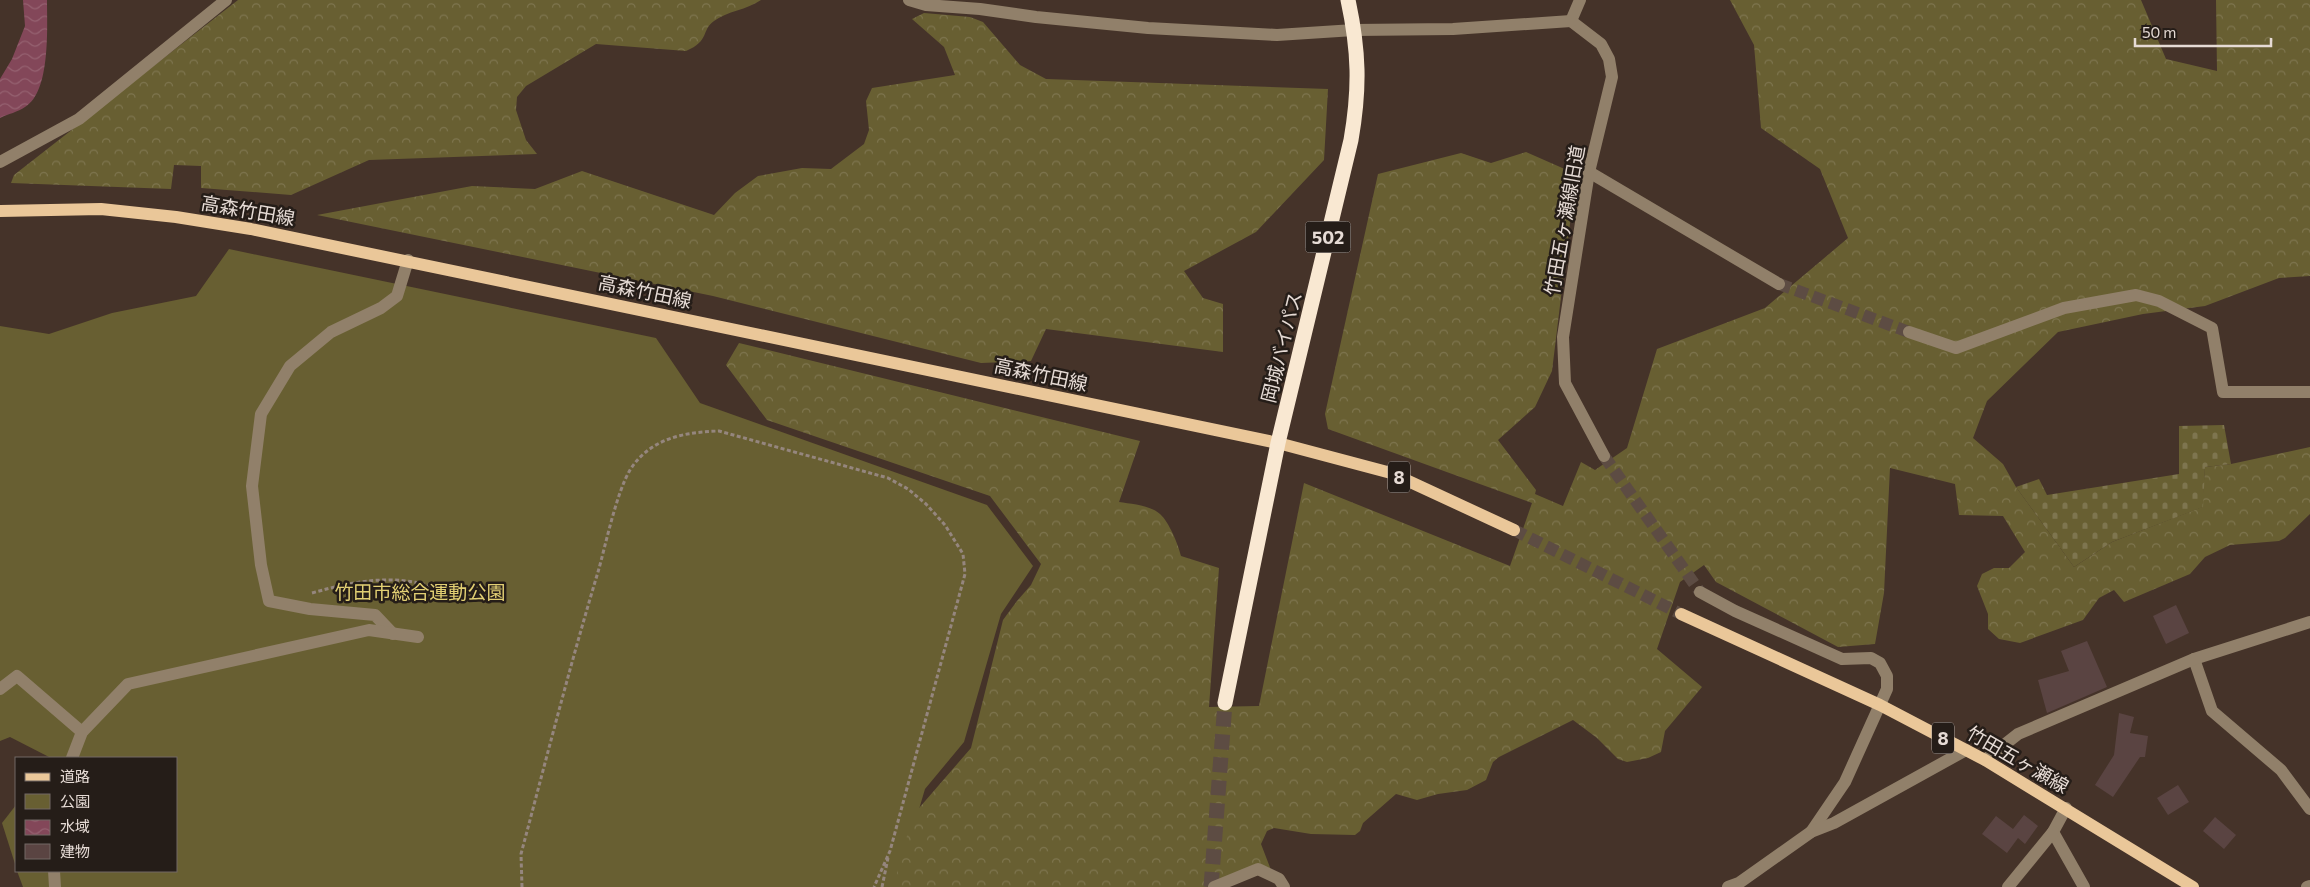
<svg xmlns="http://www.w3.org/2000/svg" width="2310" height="887" viewBox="0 0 2310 887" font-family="Commissioner,'Noto Sans JP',sans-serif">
<defs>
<pattern id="forest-crowns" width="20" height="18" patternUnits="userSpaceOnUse" patternTransform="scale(1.25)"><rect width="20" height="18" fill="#685f32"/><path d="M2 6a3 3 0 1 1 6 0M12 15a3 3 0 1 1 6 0" fill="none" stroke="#7e754f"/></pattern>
<pattern id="cemetery-stones" width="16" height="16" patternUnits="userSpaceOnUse" patternTransform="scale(1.25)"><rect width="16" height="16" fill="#685f32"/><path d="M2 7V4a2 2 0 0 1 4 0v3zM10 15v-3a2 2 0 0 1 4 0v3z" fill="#7e754f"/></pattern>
<pattern id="water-waves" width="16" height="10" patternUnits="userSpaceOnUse" patternTransform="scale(1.25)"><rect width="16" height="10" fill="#834759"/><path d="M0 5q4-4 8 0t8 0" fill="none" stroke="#956170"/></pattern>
</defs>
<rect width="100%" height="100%" fill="#453329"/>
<g fill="#685f32">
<polygon points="229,249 656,338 700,403 987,505 1033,566 1001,614 964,742 925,789 896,887 23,887 17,871 176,871 176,758 51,758 10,737 0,741 0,326 49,334 112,313 196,296"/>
<polygon points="16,805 16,867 2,823"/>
</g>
<g fill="url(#forest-crowns)">
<path d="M238,0h523c-14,10 -34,11 -47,21 -13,9 -4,20 -28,30l-90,-7 -70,42 -9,11 -1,13 10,30 11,14 -168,6 -78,35 -90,-7v-22l-27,-1 -3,24 -160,-6 3,-8z"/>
<path d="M1730,0h411l25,59 51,12 -1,-71h94v276l-31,2 -74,28 -62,8 -85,18 -71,69 -14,37 30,26 13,23 58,80 38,-25 90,-35 3,-40 26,-3 79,-17v67l-25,24 -6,3 -49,4 -25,12 -15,17 -66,28 -10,-12 -15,8 -16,22 -63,23 -21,-4 -11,-10v-15l-11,-28 5,-12 12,-6h15l16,-16 -22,-36 -44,-1 -4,-31 -65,-16 -6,125 -9,51 -37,3 -122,-65 -12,-17 -24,17 -23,67 45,38 -37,44 -4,21 -13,6 -21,4 -9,-3 -21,-21 -24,-18 -74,37 -6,5 -7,18 -19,10 -29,4 -21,6 -21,-6 -33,29 -3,8 -5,4 -44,-1 -37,-6 -7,3 -6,13 10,26 -64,17h-312l3,-20 15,-52 58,-67 32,-128 14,-19 14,-16 10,-21 -51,-68 -223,-76 -41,-55 13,-22 401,98 -21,61c12,2 31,3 41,12 9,8 18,30 21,42l38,12 -10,139 50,-1 45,-223 206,83 22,-63 -204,-74 -3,-15 53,-240 83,-21 30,10 35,-11 50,22 -24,197 -17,36 -37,33 38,50 -1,4 28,12 18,-44 14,8 32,-22 30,-99 108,-41 83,-70 -28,-69 -59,-41 -7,-83z"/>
<polygon points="924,13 970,17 983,22 1020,65 1046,79 1328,89 1324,160 1256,232 1184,271 1203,298 1223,304 1223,352 1046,329 1031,361 981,363 713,296 317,215 472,186 535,189 582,171 714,215 735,193 758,176 802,168 831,169 864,144 869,130 866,101 872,88 955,75 944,47 912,19"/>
</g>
<polygon fill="url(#cemetery-stones)" points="2224,425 2231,464 2205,467 2203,507 2112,542 2074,567 2016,487 2039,479 2047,495 2179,474 2179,426"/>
<path fill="url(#water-waves)" d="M23,0h24c0,26 4,92 -22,107 -7,5 -17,7 -25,11v-39l12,-20 13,-33z"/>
<g fill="#5a4442">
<polygon points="2176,605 2189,633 2166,644 2153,616"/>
<polygon points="2087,641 2107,687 2047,713 2038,680 2069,671 2061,651"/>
<polygon points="2119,713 2134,717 2130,733 2148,736 2145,757 2140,757 2113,797 2095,785 2114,755"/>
<polygon points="2178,785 2189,802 2168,815 2157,798"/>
<polygon points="2024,815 2038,826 2025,844 2018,838 2007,853 1982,834 1996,816 2013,829"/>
<polygon points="2215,817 2236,835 2224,849 2203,831"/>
</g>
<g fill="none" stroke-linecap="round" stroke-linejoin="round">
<g stroke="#5d4c43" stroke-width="12" stroke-dasharray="12 6" stroke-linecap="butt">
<polyline points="1779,284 1909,332"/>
<polyline points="1604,456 1700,592"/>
</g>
<polyline stroke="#5d4c43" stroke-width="12" stroke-dasharray="12 6" stroke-linecap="butt" points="1514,530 1681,614"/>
<polyline stroke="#5d4c43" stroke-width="15" stroke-dasharray="15 8" stroke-linecap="butt" points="1211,887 1225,703"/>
<g stroke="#95867e" stroke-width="3" stroke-dasharray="4 2.5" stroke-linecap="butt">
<path d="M312,593c46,-13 85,-20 131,-3"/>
<path d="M522,887l-1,-33c25,-94 49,-189 77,-282 8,-28 18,-78 32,-102 20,-32 55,-38 89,-39l169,47 20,11 18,15 19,21 18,29 2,20 -75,277 -16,36"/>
<polyline points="882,887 888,858"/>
</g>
<g stroke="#91806a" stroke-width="12">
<polyline points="909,0 926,5 980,9 1036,17 1148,28 1277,35 1354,30 1453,29 1571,21"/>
<polyline points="1571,21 1601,44 1609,59 1612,77 1589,172 1563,337 1565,383 1604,456"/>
<polyline points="1571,21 1580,0"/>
<polyline points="0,162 79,119 226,0"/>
<polyline points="1589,172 1779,284"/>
<polyline points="1909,332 1956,348 2064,308 2136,295 2159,301 2212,328 2223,392 2310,392"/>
<polyline points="1700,592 1735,611 1842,659 1871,658 1880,663 1887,676 1887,689 1845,782 1811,832"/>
<polyline points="393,634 375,615 310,609 269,601 261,565 252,486 261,414 290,366 331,332 381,308 397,296 408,260"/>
<polyline points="2194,659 2212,711 2281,770 2310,809"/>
<polyline points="0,689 17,676 82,732"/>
<polyline points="72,758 82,732 128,684 369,630 418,637"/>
<polyline points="1985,760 2018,734 2194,659 2310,622"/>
<polyline points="2066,808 2053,832 2084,887"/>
<polyline points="54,871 55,887"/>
<polyline points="1214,887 1258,869 1279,879 1284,887"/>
<polyline points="1728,887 1739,883 1811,832 1834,823 1966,750"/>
<polyline points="2008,887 2053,832"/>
<polyline points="2307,887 2310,886"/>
</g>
<g stroke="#eac799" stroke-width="12">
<polyline points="0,211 101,209 176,217 251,229 1278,443 1391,473 1514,530"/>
<polyline points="1681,614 1880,705 1985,760 2193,887"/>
</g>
<path stroke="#f9e8d2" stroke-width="15" d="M1225,703l53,-260 73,-303c9,-52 8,-89 -3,-140"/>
</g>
<g text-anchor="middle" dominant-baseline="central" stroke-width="5" stroke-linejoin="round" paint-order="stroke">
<g fill="#251d18" stroke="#aca29c" stroke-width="1">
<rect x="1305.5" y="221.5" width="45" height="31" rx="4"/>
<rect x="1388" y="461.5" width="22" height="31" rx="4"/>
<rect x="1932" y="722.5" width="22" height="31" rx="4"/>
</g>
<g font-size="18" font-weight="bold" fill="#e6dbd5">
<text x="1328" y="237">502</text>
<text x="1399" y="477">8</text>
<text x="1943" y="738">8</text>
</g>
<g font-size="19" fill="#e6dbd5" stroke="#251d18">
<text transform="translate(248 210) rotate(10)">高森竹田線</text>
<text transform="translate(1564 220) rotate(-80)">竹田五ヶ瀬線旧道</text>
<text transform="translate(645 291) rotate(12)">高森竹田線</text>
<text transform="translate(1281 347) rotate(-76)">岡城バイパス</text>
<text transform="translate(1041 374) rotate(12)">高森竹田線</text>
<text transform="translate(2018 759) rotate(30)">竹田五ヶ瀬線</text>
</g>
<g font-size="19" fill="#e2cf73" stroke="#251d18">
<text x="420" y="591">竹田市総合運動公園</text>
</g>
</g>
<rect x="15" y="757" width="162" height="115" fill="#251d18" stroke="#726964"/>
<rect x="25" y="773" width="25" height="8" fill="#eac799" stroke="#726964"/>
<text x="60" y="782" font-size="15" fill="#e6dbd5">道路</text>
<rect x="25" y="794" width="25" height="15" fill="#685f32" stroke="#726964"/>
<text x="60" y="807" font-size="15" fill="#e6dbd5">公園</text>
<rect x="25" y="820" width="25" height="15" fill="url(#water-waves)" stroke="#726964"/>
<text x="60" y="832" font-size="15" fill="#e6dbd5">水域</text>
<rect x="25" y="844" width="25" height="15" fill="#5a4442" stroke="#726964"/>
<text x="60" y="857" font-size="15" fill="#e6dbd5">建物</text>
<path d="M2135 38v8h136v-8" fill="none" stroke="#e6dbd5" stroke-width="2.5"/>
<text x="2142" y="38" font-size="15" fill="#e6dbd5" stroke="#251d18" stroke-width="4" paint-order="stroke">50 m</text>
</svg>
